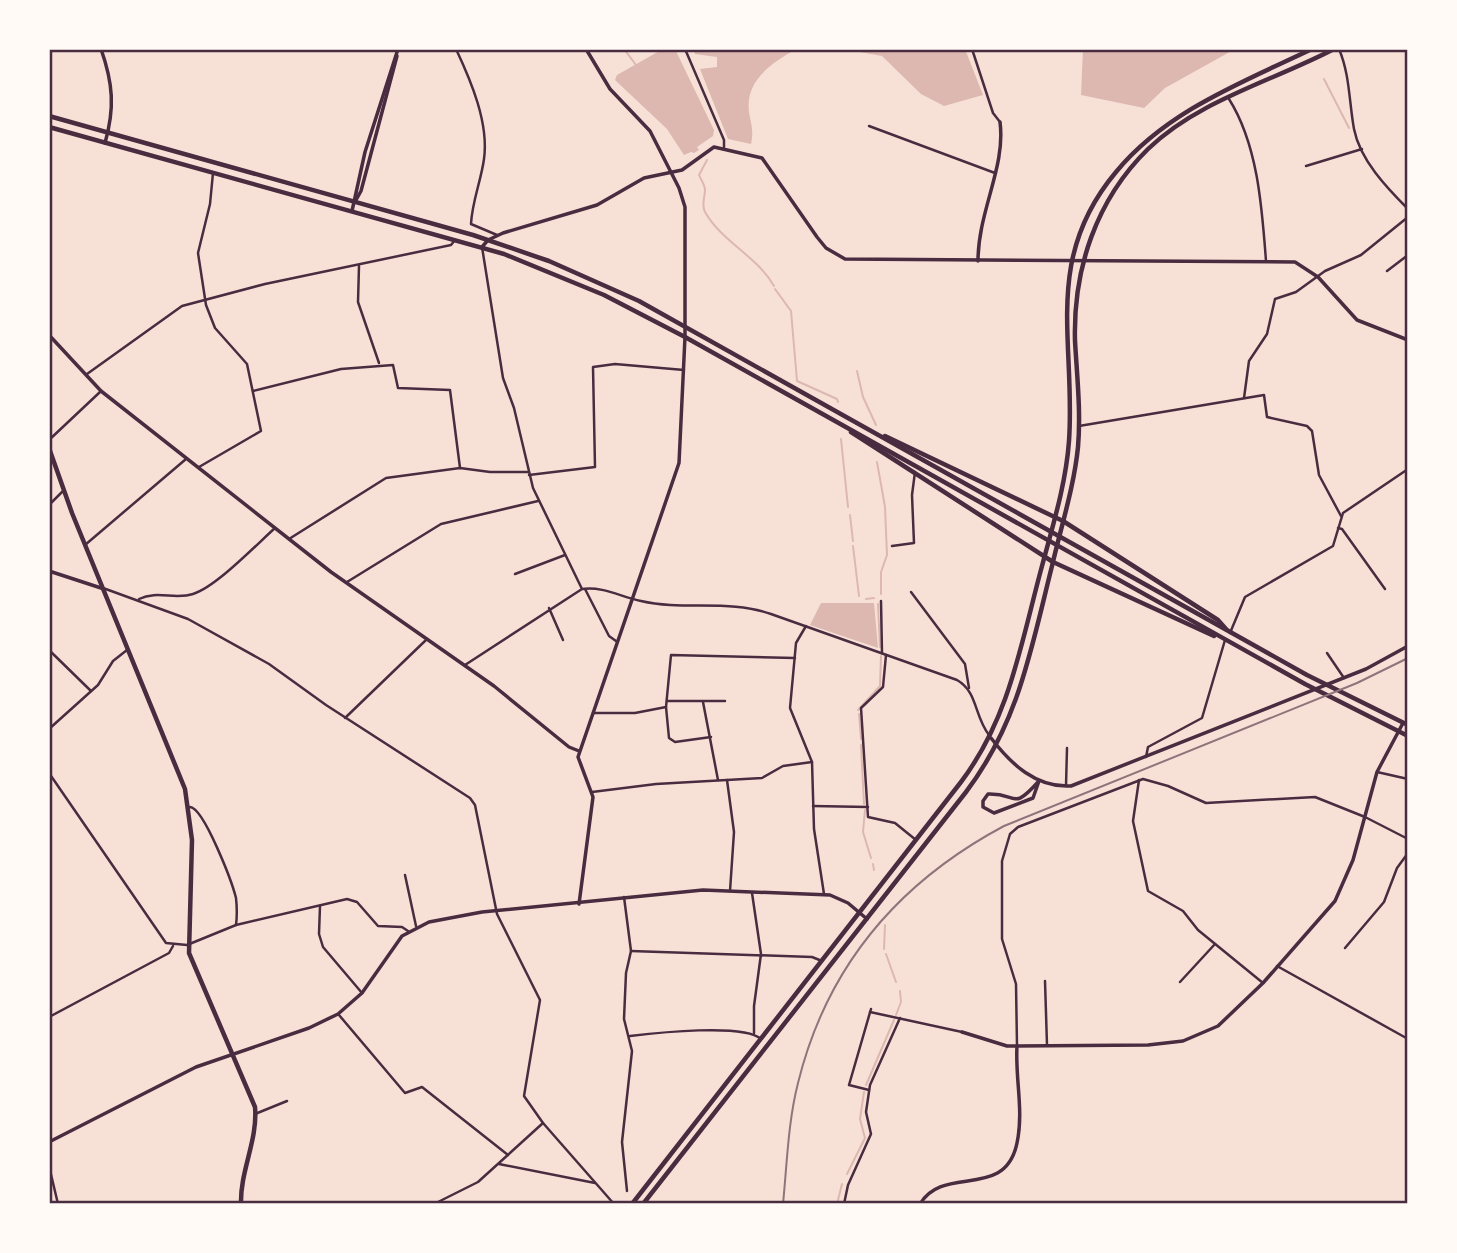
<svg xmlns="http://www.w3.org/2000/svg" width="1457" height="1253" viewBox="0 0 1457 1253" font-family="Helvetica,sans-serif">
<rect width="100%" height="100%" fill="#f7e1d7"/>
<g fill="#dcb8b0">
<polygon points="663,49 675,49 714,130 713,136 697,147 699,150 694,153 691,152 684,155 667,129 615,80 617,75"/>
<path d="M694,49h102c-24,14 -51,31 -47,63 2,12 5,19 2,32l-23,-5 -28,-70 17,-2v-10l-22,-3z"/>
<polygon points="843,49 965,49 983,95 944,106 921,94 882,56"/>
<polygon points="1083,49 1235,49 1165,88 1144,108 1081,95"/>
<polygon points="821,603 874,603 878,648 810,625"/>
</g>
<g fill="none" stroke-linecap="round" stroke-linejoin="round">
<g stroke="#dcb8b0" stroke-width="2">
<polyline points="624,49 636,65"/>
<polyline points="1324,79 1349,128"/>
<path d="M707,160l-8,15c2,5 6,10 6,15 0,8 -4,14 0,22 17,30 52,44 69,74"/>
<polyline points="775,289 791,311 797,381 837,399 838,402"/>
<polyline points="857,371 863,397 876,425"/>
<polyline points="841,439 848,507"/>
<polyline points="877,462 885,507 887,555 881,572 881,594"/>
<polyline points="850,515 853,541"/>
<polyline points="853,546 859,596"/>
<polyline points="866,599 874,598"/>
<polyline points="878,604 880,647"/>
<polyline points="858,710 880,686 881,656"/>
<polyline points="859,714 861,739"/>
<polyline points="861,745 864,804"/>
<polyline points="865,810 863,832 871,858"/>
<polyline points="873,864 874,870"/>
<polyline points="884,949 885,925"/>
<polyline points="886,954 896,982"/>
<polyline points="896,1015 901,1002 900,991"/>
<polyline points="866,1085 894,1020"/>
<polyline points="847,1174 865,1138 860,1119 864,1092"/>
<polyline points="837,1204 842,1184"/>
</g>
<g stroke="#4a2c40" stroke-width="2.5">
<path d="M456,49c15,32 33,74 28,110 -3,22 -12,43 -13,65l26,11"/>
<polyline points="685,49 724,140 724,147"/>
<polyline points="972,49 993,113 1000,122"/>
<path d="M1339,49c11,26 10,53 15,80 6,31 33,59 54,80"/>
<path d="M1229,99c29,46 33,109 37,162"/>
<polyline points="869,126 995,173"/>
<polyline points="1306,166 1362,149"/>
<polyline points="482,247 503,378 514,408 533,488 582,589"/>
<polyline points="359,266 358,302 379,363"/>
<polyline points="1387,271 1408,255"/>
<polyline points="87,374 182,306 265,284 451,245 455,240"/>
<polyline points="253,391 341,369 393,365 398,388 450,390 460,468"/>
<polyline points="1244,398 1249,361 1267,334 1275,299 1296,292 1325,271 1361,255 1408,217"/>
<polyline points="1079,426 1264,395 1267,417 1307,426 1312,431 1319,475 1341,516"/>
<polyline points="49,440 100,392"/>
<polyline points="199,467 261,431 247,364 215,328 206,305 198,253 210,204 213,173"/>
<polyline points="529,475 595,467 593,367 615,364 684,370"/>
<polyline points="49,505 63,491"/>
<polyline points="1338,528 1342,529 1385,589"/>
<polyline points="289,539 386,478 460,468 490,472 528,472"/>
<polyline points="85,545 186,459"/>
<polyline points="892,546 914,543 912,495 915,472"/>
<polyline points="515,574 565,555"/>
<polyline points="347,582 441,524 538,501"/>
<polyline points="103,588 188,619 269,664 326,705 470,798 475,805 497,914 540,1000 524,1096 543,1123 614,1204"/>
<polyline points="585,589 609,636 616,641"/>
<polyline points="911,592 965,664 969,688"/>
<path d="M139,599c18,-9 36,1 54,-5 23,-7 63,-49 82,-66"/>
<polyline points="881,601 882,653"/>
<polyline points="549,608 563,640"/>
<polyline points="806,626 796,643 790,708 812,762 814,829 824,894"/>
<polyline points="1230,633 1245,597 1333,546 1343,513 1408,469"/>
<polyline points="49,650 91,691"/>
<polyline points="1327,653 1344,678"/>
<polyline points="886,655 883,687 861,708 868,817 895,823 916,840"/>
<path d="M465,665l117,-76c21,-3 39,8 59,12 43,10 88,-2 130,13l186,66c21,12 17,36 32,55"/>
<polyline points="667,701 725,701"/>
<polyline points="703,702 718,780"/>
<polyline points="593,713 635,713 666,707"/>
<polyline points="345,718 426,640"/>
<polyline points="49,729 98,685 113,661 127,650"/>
<polyline points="711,737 675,742 669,738 666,707 671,655 795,658"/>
<polyline points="1146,757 1148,747 1202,718 1225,640"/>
<polyline points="1377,772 1408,779"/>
<polyline points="49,773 166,943 187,945 236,925 347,899 357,902 378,926 402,927 408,931"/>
<polyline points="727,780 734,832 730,891"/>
<polyline points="1139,780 1133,821 1148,891 1183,911 1198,930 1263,983"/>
<polyline points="1066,786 1067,748"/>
<polyline points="592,792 656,784 762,778 783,766 812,762"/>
<polyline points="813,806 868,807"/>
<path d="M190,807c14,1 42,75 46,91 1,9 1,19 0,27"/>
<polyline points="405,875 416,926"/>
<polyline points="752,893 761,954 754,1006 754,1033"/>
<polyline points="624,897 631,951 626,973 624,1019 632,1051 622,1142 627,1191"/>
<polyline points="320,906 319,934 323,947 362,993"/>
<polyline points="1345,948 1384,902 1397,868 1408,853"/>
<polyline points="631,951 812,957 822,961"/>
<polyline points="1277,966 1408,1039"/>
<polyline points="1045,981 1047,1045"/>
<polyline points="1180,982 1215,944"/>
<polyline points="870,1012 962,1032"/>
<polyline points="339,1015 405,1093 422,1087 508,1155"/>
<polyline points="49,1017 169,953 173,946"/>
<path d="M630,1036c25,-3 114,-13 131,3"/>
<polyline points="1017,1046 1016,984 1002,939 1002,861 1010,834 1018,827 1143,779 1168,786 1206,803 1315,797 1365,817 1408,839"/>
<polyline points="869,1090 849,1085 871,1009"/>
<polyline points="255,1114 287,1101"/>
<polyline points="499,1164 595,1183"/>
<polyline points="49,1166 58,1204"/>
<polyline points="434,1204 478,1182 543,1123"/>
<polyline points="844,1204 848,1185 871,1134 866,1112 870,1085 900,1018"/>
</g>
<g stroke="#4a2c40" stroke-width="3.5">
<path d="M101,49c12,34 14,59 4,94"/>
<polyline points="356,200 361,191 397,56"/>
<polyline points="352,211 365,152 398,49"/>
<polyline points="482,247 488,240 503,233 597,205 644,178 682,170 714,147 762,158 817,237 826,248 845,259 1295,262 1318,277 1357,320 1408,340"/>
<path d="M978,261c0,-50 28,-94 22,-139"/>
<polyline points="49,335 101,391 331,572 494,686 569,747 579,751"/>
<polyline points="49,571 101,588"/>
<path d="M991,738c20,26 45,50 80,48l295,-117 42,-23"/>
<path d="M1039,781l-6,17 -39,15 -11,-6v-6l5,-7c31,-1 23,18 51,-13z"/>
<polyline points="579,904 593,797 578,757 679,463 685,337 685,207 679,188 650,131 610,89 586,49"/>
<polyline points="962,1032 1007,1046 1148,1045 1183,1041 1218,1026 1263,983 1335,901 1353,860 1377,772 1403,723"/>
<polyline points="49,1142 196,1067 309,1028 338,1014 362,993 402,936 429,922 482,912 703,890 830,895 848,903 867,919"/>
<path d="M920,1204c23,-40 85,-3 97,-61 7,-33 -2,-64 0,-97"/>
</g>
<g stroke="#4a2c40" stroke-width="4.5">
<path d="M49,448l23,65 113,276 7,51 -3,113 66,154c3,33 -15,64 -14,97"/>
<path d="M632,1204l329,-422c49,-65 60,-139 81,-216 11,-41 24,-83 27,-125 7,-99 -27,-181 47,-269 50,-61 127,-90 196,-123"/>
<path d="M643,1204l323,-412c53,-70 65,-143 86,-226 9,-39 22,-79 26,-119 3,-35 -1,-71 -3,-106 -2,-72 21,-141 73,-192 51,-49 125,-68 186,-100"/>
</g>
<g stroke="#4a2c40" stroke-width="4.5">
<polyline points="49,116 473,235 549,261 639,301 1307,675 1408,725"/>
<polyline points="49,127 504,254 604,295 685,337 1305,684 1408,736"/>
<polyline points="851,432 1053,562 1214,636"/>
<polyline points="885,436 1063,521 1218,620 1226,629"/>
</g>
<path stroke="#8f747c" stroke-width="2" d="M783,1204c4,-40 5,-82 15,-121 29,-118 101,-201 206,-257l353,-143 51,-25"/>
</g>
<rect width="1457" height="1253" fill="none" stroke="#fffaf5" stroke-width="102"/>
<rect x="51" y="51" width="1355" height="1151" fill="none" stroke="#4a2c40" stroke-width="2.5"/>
</svg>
